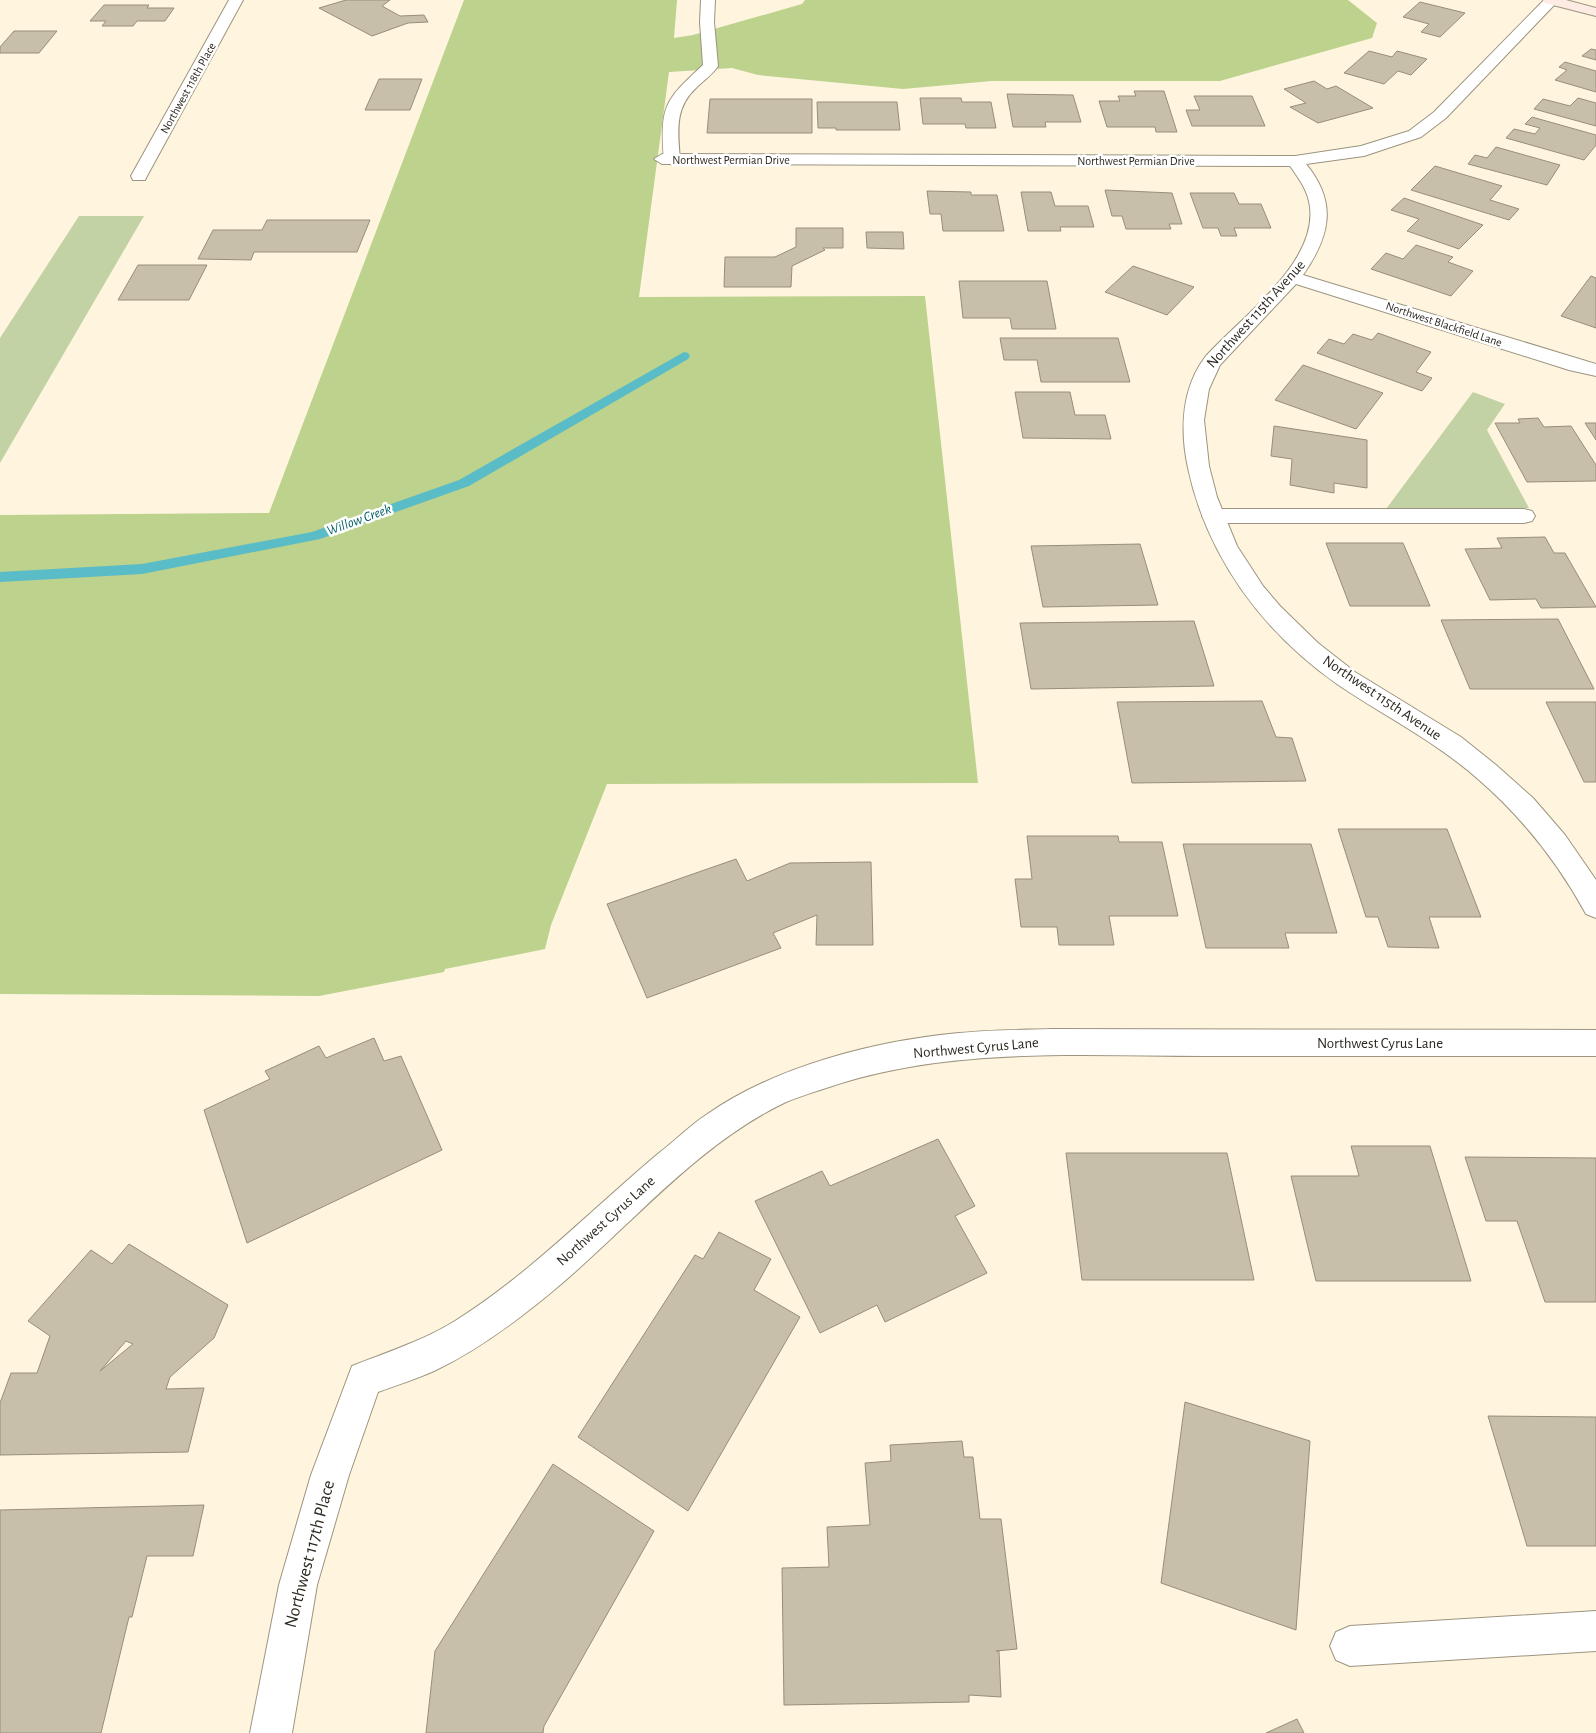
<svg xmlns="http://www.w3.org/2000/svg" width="1596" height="1733" viewBox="0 0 1596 1733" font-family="'Alegreya Sans',sans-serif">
<rect width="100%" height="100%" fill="#fff5df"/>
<g fill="#c2d2a4">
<polygon points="79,216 144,216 0,463 0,338"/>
<polygon points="1473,392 1505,404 1487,430 1529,508 1386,509"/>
</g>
<polygon fill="#bcd28d" points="464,0 677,0 674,38 693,35 802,4 805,0 1348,0 1377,23 1372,38 1220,81 992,81 903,89 758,75 732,68 669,72 639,297 925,296 978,783 607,784 551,925 545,949 445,969 444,972 319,996 0,994 0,515 269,513"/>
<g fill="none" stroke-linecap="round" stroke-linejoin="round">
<polygon fill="#59bcc7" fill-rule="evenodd" points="684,352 688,353 690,356 688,359 469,486 320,539 142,574 0,582 0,572 142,564 312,532 459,480"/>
</g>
<g fill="#c8bfaa" stroke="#978e7a" fill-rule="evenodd">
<polygon points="346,0 390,0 382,6 400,16 424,15 428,22 408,23 372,36 319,8"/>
<polygon points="1420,2 1465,13 1440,37 1421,32 1429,24 1403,17"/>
<polygon points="104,5 149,5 147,8 174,8 165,21 137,21 133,26 102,26 106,21 90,21"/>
<polygon points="14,31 57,31 39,53 0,53 0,47"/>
<polygon points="1591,49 1596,50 1596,60 1582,56"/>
<polygon points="1369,51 1392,57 1397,51 1427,59 1411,75 1398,71 1384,84 1344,73"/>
<polygon points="1565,62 1596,71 1596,92 1555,80 1567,70 1559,67"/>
<polygon points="379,79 422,79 410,110 365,110"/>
<polygon points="1314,81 1327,89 1336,86 1373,108 1318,123 1290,107 1306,103 1284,89"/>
<polygon points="1134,91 1164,91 1177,132 1156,132 1155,127 1107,127 1099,101 1120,101 1118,96 1136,96"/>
<polygon points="1007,94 1073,95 1081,122 1045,122 1046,127 1013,127"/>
<polygon points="1194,96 1252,96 1265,126 1192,126 1186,110 1200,110"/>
<polygon points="920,98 961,98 962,102 991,102 996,128 966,128 965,124 923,124"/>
<polygon points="1578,98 1596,103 1596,126 1534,109 1543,99 1570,106"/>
<polygon points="710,99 812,99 812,133 707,133"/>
<polygon points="817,102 897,102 900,130 836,130 836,128 818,128"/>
<polygon points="1532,117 1596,135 1596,145 1584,160 1506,138 1514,129 1535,134 1540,128 1525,124"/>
<polygon points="1496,147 1560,165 1547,185 1468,164 1475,155 1487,158"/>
<polygon points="1435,166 1502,186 1490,200 1519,209 1509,220 1411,190"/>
<polygon points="1105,190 1172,193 1182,224 1169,224 1171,229 1126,229 1122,216 1112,216"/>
<polygon points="927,191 971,192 971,195 997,195 1004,231 943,231 941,214 930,214"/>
<polygon points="1021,192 1051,192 1055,206 1088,206 1094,227 1060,227 1061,231 1028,231"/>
<polygon points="1190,193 1234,193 1239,204 1261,204 1271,228 1234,228 1237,236 1221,236 1218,228 1203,228"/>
<polygon points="1404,198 1483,225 1459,249 1407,231 1419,219 1391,210"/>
<polygon points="267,220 370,220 357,252 254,252 251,260 198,259 213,230 262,230"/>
<polygon points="796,228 843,228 843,248 823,248 825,250 792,266 791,287 724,287 725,257 775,257 796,247"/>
<polygon points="866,232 903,232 904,249 867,248"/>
<polygon points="1416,245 1453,257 1448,262 1473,271 1451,296 1371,269 1386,253 1403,259"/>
<polygon points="138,265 207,265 189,300 118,300"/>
<polygon points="1133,266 1194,287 1167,315 1105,292"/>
<polygon points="1591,276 1596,278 1596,328 1561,316"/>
<polygon points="959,281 1047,281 1056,329 1012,329 1010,318 963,318"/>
<polygon points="1378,333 1431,352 1416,372 1432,378 1422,391 1317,353 1329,339 1344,344 1353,334 1372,340"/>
<polygon points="1000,338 1118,338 1130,382 1041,382 1037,360 1004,360"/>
<polygon points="1303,365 1383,393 1356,429 1275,400"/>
<polygon points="1015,392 1070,392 1075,415 1105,415 1111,439 1023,438"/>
<polygon points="1538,418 1544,427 1571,426 1596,465 1596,481 1527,482 1495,423 1520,423 1518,419"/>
<polygon points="1585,423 1596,423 1596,440"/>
<polygon points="1274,426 1367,440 1367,488 1334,483 1334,493 1290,485 1292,459 1271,456"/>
<polygon points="1545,537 1554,553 1565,553 1596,607 1541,608 1536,599 1490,600 1465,549 1502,548 1497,538"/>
<polygon points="1326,543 1403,543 1430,606 1350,606"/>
<polygon points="1140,544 1158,605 1043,607 1031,546"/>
<polygon points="1558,619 1594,689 1470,689 1441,620"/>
<polygon points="1194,621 1214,686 1031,689 1020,623"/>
<polygon points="1262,701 1276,737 1292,738 1306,781 1132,783 1117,702"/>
<polygon points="1546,702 1596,702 1596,782 1584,782"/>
<polygon points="1338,829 1447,829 1481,917 1429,917 1439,948 1388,947 1378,917 1366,917"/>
<polygon points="1027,836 1118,836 1119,842 1162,842 1178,916 1109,916 1114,945 1059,945 1057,927 1021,927 1015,879 1032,879"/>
<polygon points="1183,844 1311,844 1337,933 1285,933 1289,948 1206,948"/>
<polygon points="736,859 747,881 790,863 871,862 873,945 816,945 817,915 773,933 781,948 647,998 607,904"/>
<polygon points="374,1038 384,1061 401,1056 442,1150 247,1243 204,1110 270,1079 265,1071 319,1046 326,1058"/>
<polygon points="938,1139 975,1206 955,1216 987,1273 885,1322 877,1305 820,1333 755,1201 822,1171 830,1186"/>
<polygon points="1351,1146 1430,1146 1471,1281 1316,1281 1291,1176 1359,1176"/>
<polygon points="1066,1153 1227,1153 1254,1280 1082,1280"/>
<polygon points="1465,1157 1596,1158 1596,1302 1545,1302 1517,1221 1486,1221"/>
<polygon points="719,1232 771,1259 754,1290 800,1317 688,1511 578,1437 695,1255 703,1259"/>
<path d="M129,1244l99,61 -14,33 -44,39 -4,12 38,-1 -16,64 -188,3v-52l11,-30h26l13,-37 -22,-15 63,-71 21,14zM126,1341l7,3 -33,27z"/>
<polygon points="1185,1402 1310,1441 1296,1630 1161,1583"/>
<polygon points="1488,1416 1596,1417 1596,1546 1527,1546"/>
<polygon points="962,1441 964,1457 973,1457 980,1519 1001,1519 1017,1649 996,1651 999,1651 1001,1697 969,1695 969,1702 784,1705 782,1568 829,1567 827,1527 870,1525 865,1463 891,1461 890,1445"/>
<polygon points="553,1464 654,1531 544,1726 543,1733 426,1733 435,1651"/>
<polygon points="204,1505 193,1556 147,1556 132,1617 129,1617 101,1733 0,1733 0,1510"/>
<polygon points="1297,1719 1304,1733 1266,1733"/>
</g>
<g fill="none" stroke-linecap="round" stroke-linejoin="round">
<defs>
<g id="lane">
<path d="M701,0h14l-1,22 4,44c-5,8 -15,15 -22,22 -22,20 -18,44 -16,72l-8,5 -8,-5c-4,-54 0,-59 39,-95l-3,-43z"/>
<polygon points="1213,509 1524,509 1532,511 1535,516 1532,521 1524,523 1213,523 1205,521 1202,516 1205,511"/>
<polygon points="1596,1611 1596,1651 1350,1666 1336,1660 1330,1646 1336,1632 1350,1626"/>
</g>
<g id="street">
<polygon points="229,0 243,0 147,176 145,180 133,180 131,176"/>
<path d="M1544,0h15l-113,118 -25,19 -57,19 -58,8c32,39 24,72 -3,111l293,89v12l-27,-6 -273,-86 -76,81 -11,24 -5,31 5,46 8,31 20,49 26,40 17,20 38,37 37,29 106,65 35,28 37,33 32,37 31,45v38l-10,-4c-28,-51 -63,-96 -108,-135 -43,-38 -94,-63 -141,-95 -74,-52 -130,-127 -149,-216 -8,-37 -7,-80 18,-112 34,-38 111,-92 104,-149 -2,-17 -11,-28 -20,-41l-628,-2 -8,-5 8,-5 633,2 66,-10 48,-15 25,-19z"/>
<path d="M1051,1029l545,1v26c-130,0 -261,0 -391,0 -127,0 -260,-10 -382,33 -12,4 -25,8 -37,13 -88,42 -153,121 -226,183 -39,33 -80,64 -126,86 -18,8 -37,14 -56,21l-29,83 -32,110 -25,148h-42l29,-148 32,-110 41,-109c35,-14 71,-25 103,-45 75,-47 137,-112 204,-168 16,-12 30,-27 47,-38 70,-49 168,-74 253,-82 30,-3 61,-3 92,-4z"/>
</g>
<polygon id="secondary" points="1543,0 1566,0 1596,8 1596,16 1545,3"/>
</defs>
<use href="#lane" stroke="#9c947f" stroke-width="2"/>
<use href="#street" stroke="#9c947f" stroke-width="2"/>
<use href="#secondary" stroke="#9c947f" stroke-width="2"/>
<use href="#lane" fill="#fff" fill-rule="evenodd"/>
<use href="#street" fill="#fff" fill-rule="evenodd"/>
<use href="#secondary" fill="#feece4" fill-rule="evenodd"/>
</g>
<g text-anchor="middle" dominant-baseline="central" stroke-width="5" stroke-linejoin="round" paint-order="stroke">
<g font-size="12" fill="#2d2921" stroke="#fff">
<text transform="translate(188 88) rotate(-61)">Northwest 118th Place</text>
<text x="731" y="160">Northwest Permian Drive</text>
<text x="1136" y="161">Northwest Permian Drive</text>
<text transform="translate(1444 324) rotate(18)">Northwest Blackfield Lane</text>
</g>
<g font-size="14" font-style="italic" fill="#015d65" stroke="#fff">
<text transform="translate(359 520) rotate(-20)">Willow Creek</text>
</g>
<g font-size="15" fill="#2d2921" stroke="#fff">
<text transform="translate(1256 314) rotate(-48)">Northwest 115th Avenue</text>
<text transform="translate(1382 698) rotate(34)">Northwest 115th Avenue</text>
<text x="1380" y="1043">Northwest Cyrus Lane</text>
<text transform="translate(976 1048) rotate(-5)">Northwest Cyrus Lane</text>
<text transform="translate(606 1221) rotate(-42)">Northwest Cyrus Lane</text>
</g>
<g font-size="18" fill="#2d2921" stroke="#fff">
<text transform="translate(310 1554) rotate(-75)">Northwest 117th Place</text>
</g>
</g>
</svg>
